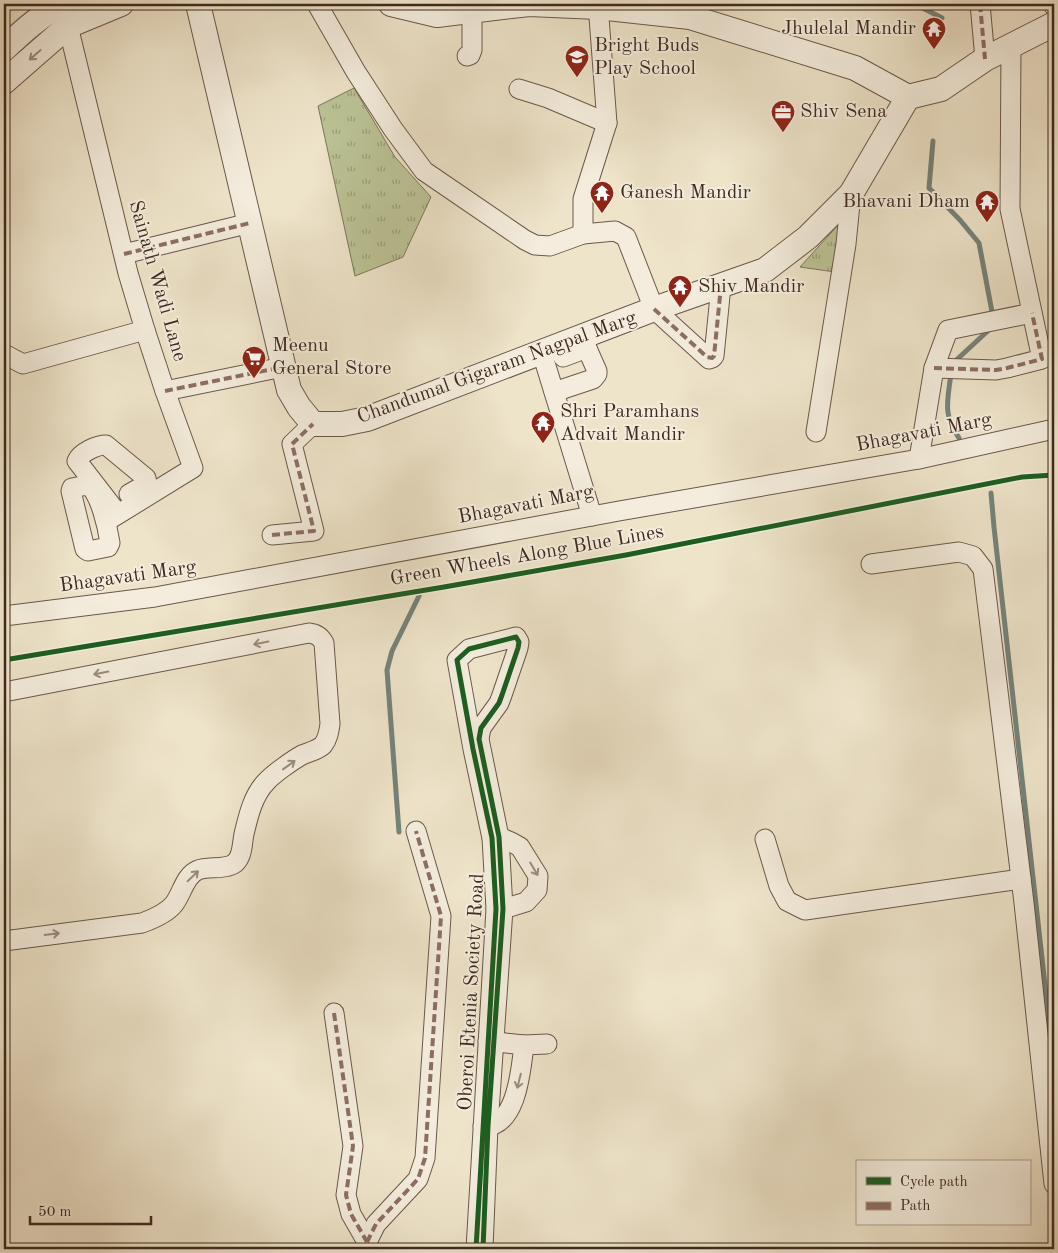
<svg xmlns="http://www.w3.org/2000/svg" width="1058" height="1253" viewBox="0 0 1058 1253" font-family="'Old Standard TT',serif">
<defs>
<pattern id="park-tufts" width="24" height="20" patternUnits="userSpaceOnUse" patternTransform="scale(1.25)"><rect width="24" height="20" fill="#bbc395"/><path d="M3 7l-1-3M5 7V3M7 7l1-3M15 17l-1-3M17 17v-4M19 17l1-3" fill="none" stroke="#999f79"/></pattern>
</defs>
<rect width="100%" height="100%" fill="#eee4ca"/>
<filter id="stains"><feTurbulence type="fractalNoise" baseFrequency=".004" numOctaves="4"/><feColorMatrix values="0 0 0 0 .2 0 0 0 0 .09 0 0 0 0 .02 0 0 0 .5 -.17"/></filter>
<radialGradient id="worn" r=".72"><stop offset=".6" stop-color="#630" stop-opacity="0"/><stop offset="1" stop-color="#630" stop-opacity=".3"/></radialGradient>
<g fill="url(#park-tufts)" stroke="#7d765a">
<polygon points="354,88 395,157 431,197 403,257 355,276 318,106"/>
<polygon points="839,224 835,272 800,267"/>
</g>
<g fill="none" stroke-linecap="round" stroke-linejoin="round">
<g stroke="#75837b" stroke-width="5">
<polyline points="915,4 942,18"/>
<polyline points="933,141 929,188 960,220 979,243 993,317"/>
<polyline points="952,364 991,328"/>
<path d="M951,373c-3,27 -9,41 8,65"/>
<polyline points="991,493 994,527 1054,1066"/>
<polyline points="399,832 387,670 392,651 419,596"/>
</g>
<defs>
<g id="minor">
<polyline points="317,4 356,72 393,129 424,171 525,240 535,245 550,246 583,234 615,231 626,237 654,309 709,359 712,358 714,356 721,286"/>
<polyline points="980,4 985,59"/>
<polyline points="1054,4 1054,6"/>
<polyline points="63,17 68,26 128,273 145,330 165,391 193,468 107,521"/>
<polyline points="467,56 470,55 472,50 472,11"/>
<polyline points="519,89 548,98 607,123"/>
<polyline points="583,234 583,199 607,123 598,4"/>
<polyline points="124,254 250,223"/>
<polyline points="542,353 592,516"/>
<polyline points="4,354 23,364 145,330"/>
<polyline points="563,357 587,348"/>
<polyline points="934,368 996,370 1007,368 1042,359 1010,209 1011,45"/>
<polyline points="165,391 283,367"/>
<polyline points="554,392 593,379 597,374 597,371 582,337"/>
<polyline points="816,432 846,244 851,194"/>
<polyline points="919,459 934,368 948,330 1032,313"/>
<path d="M87,485c13,5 21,45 23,58l-2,4 -20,4 -3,-2 -14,-58 1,-3z"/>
<path d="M118,514l-41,-53c4,-9 20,-16 29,-16l40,33 1,5 -2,2 -16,9"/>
<polyline points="272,535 314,531 292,444 313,424"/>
<polyline points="871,564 959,552 973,556 983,569 1024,903 1054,1184"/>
<polyline points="4,616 155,597 619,511 919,459 1054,429"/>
<path d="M4,692l305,-59c7,1 11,3 15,10l6,81c-1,7 -2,15 -7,21 -5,5 -14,7 -21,10 -9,5 -29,19 -36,27 -13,13 -18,35 -22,52 -2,9 -1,22 -9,29 -9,7 -27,3 -37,7 -13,5 -16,24 -24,34 -7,9 -21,15 -32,19l-138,18"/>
<polyline points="492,838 499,837 511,842 520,847 538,876 537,890 526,902 503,909 496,909"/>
<polyline points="765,839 779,886 787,901 805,910 1021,879"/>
<polyline points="334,1013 353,1146 346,1195 351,1214 367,1242 367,1249"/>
<polyline points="524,1045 547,1044"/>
<path d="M483,1126c34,2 38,-57 41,-81l-36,-4"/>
<polyline points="367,1242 376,1224 418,1179 425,1158 441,916 416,831"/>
<polyline points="476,1249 496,909 492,838 473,749 457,660 469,649 516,637 519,642 518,648 502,695 499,703 481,728 479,739 499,837 503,909 488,1126 483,1249"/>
</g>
<g id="tertiary">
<polyline points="198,4 289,390 299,407 313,424 342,424 367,419 654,309 765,270 808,237 851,194 908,97"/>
<polyline points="391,4 437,15 529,4 598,7 690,17 855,68 908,97"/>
<path d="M4,49c18,-17 37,-35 60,-45"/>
<polyline points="4,82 68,26 121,4"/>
<polyline points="908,97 941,89 985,59 1054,24"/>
</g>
</defs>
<use href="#minor" stroke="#6b584a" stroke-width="21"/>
<use href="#tertiary" stroke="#6b584a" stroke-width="26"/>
<use href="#minor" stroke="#f4eddd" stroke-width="19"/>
<use href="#tertiary" stroke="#f4eddd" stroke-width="24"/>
<g stroke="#8d6e63" stroke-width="4" stroke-dasharray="8 4" stroke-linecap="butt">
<polyline points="980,4 985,59"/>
<polyline points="124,254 250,223"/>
<polyline points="654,309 707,357 712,358 714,356 721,286"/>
<polyline points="934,368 996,370 1007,368 1042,359 1032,313"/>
<polyline points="165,391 283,367"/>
<polyline points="272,535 314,531 292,444 313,424"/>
<polyline points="334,1013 353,1146 346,1195 351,1214 367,1242"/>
<polyline points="367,1242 376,1224 418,1179 425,1158 441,916 416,831"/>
</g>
<defs>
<g id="cycleway">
<polyline points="4,660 444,587 626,555 1022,477 1054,475"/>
<polyline points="476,1249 496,909 492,838 473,749 457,660 469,649 516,637 519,642 518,648 502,695 499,703 481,728 479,739 499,837 503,909 488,1126 483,1249"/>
</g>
</defs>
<use href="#cycleway" stroke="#f4eddd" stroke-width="8"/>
<use href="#cycleway" stroke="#1b5e20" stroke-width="5"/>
</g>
<defs><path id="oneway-shaft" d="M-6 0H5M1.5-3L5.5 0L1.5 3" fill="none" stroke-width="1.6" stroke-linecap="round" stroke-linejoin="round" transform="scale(1.25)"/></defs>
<g stroke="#9a8c7e">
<use href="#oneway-shaft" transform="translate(35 55) rotate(139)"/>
<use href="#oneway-shaft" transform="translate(261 643) rotate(169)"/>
<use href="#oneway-shaft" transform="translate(101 673) rotate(169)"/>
<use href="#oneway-shaft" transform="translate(289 765) rotate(-36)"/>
<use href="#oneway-shaft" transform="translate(534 869) rotate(59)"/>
<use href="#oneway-shaft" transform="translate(193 876) rotate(-44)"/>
<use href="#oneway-shaft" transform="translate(52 934) rotate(-7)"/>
<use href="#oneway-shaft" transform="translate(519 1081) rotate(104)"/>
</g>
<defs>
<symbol id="temple-pin" viewBox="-11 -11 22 30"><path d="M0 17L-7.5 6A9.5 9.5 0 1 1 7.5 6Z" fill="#8f2418" stroke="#f4eddd"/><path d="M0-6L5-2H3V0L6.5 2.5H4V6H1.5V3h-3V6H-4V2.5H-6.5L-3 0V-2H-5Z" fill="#fff"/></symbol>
<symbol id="school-pin" viewBox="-11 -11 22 30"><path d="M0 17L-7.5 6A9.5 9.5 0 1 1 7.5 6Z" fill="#8f2418" stroke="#f4eddd"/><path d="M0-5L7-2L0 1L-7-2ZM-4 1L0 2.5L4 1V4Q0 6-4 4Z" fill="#fff"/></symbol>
<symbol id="office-pin" viewBox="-11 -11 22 30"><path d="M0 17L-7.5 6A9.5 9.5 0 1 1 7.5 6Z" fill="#8f2418" stroke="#f4eddd"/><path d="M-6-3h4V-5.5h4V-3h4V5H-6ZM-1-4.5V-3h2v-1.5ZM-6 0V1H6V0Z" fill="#fff"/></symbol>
<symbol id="supermarket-pin" viewBox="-11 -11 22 30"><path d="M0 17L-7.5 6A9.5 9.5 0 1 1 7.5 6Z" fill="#8f2418" stroke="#f4eddd"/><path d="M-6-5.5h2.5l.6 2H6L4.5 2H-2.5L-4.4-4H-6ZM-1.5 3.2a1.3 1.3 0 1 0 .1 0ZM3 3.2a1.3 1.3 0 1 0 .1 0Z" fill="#fff"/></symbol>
</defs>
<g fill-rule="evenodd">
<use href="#temple-pin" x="920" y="15" width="28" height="38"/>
<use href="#school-pin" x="563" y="43" width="28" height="38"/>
<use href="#office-pin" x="769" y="98" width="28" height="38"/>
<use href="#temple-pin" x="588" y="179" width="28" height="38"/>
<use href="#temple-pin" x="973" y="188" width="28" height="38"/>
<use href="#temple-pin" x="666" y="273" width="28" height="38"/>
<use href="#supermarket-pin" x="240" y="344" width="28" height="38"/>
<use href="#temple-pin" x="529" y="409" width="28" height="38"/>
</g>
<g text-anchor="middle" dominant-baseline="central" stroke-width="4" stroke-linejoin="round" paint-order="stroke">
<g font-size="20" fill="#3f2a1f" stroke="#f4eddd" text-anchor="start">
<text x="916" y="29" text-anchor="end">Jhulelal Mandir</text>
<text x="594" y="46">Bright Buds<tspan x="594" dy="23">Play School</tspan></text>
<text x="800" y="112">Shiv Sena</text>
<text x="620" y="193">Ganesh Mandir</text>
<text x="970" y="202" text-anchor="end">Bhavani Dham</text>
<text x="698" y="287">Shiv Mandir</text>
<text x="272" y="346">Meenu<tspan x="272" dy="23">General Store</tspan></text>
<text x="560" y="412">Shri Paramhans<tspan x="560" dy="23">Advait Mandir</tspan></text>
</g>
<g font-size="20" fill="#3f2a1f" stroke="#f4eddd">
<text transform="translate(157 281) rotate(74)">Sainath Wadi Lane</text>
<text transform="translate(497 368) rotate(-20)">Chandumal Gigaram Nagpal Marg</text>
<text transform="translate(924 433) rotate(-11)">Bhagavati Marg</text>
<text transform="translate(526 505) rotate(-11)">Bhagavati Marg</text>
<text transform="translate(527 556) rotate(-10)">Green Wheels Along Blue Lines</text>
<text transform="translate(128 577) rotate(-8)">Bhagavati Marg</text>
<text transform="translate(472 992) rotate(-87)">Oberoi Etenia Society Road</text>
</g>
</g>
<rect width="1058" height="1253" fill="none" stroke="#eee4ca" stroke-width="20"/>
<rect x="5" y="5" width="1048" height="1243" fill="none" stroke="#3f2a1f" stroke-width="2.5"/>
<rect x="10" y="10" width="1038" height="1233" fill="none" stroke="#3f2a1f"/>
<rect x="856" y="1160" width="175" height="65" fill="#f4eddd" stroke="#ac9f91"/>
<rect x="866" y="1177" width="25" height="8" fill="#1b5e20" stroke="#ac9f91"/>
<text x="900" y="1186" font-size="15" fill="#3f2a1f">Cycle path</text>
<rect x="866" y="1202" width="25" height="8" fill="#8d6e63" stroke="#ac9f91"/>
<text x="900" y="1210" font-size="15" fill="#3f2a1f">Path</text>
<path d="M30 1216v8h121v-8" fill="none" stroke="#3f2a1f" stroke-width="2.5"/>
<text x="38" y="1216" font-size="15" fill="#3f2a1f" stroke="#f4eddd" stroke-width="4" paint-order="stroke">50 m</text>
<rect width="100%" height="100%" filter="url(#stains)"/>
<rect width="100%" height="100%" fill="url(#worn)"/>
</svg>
